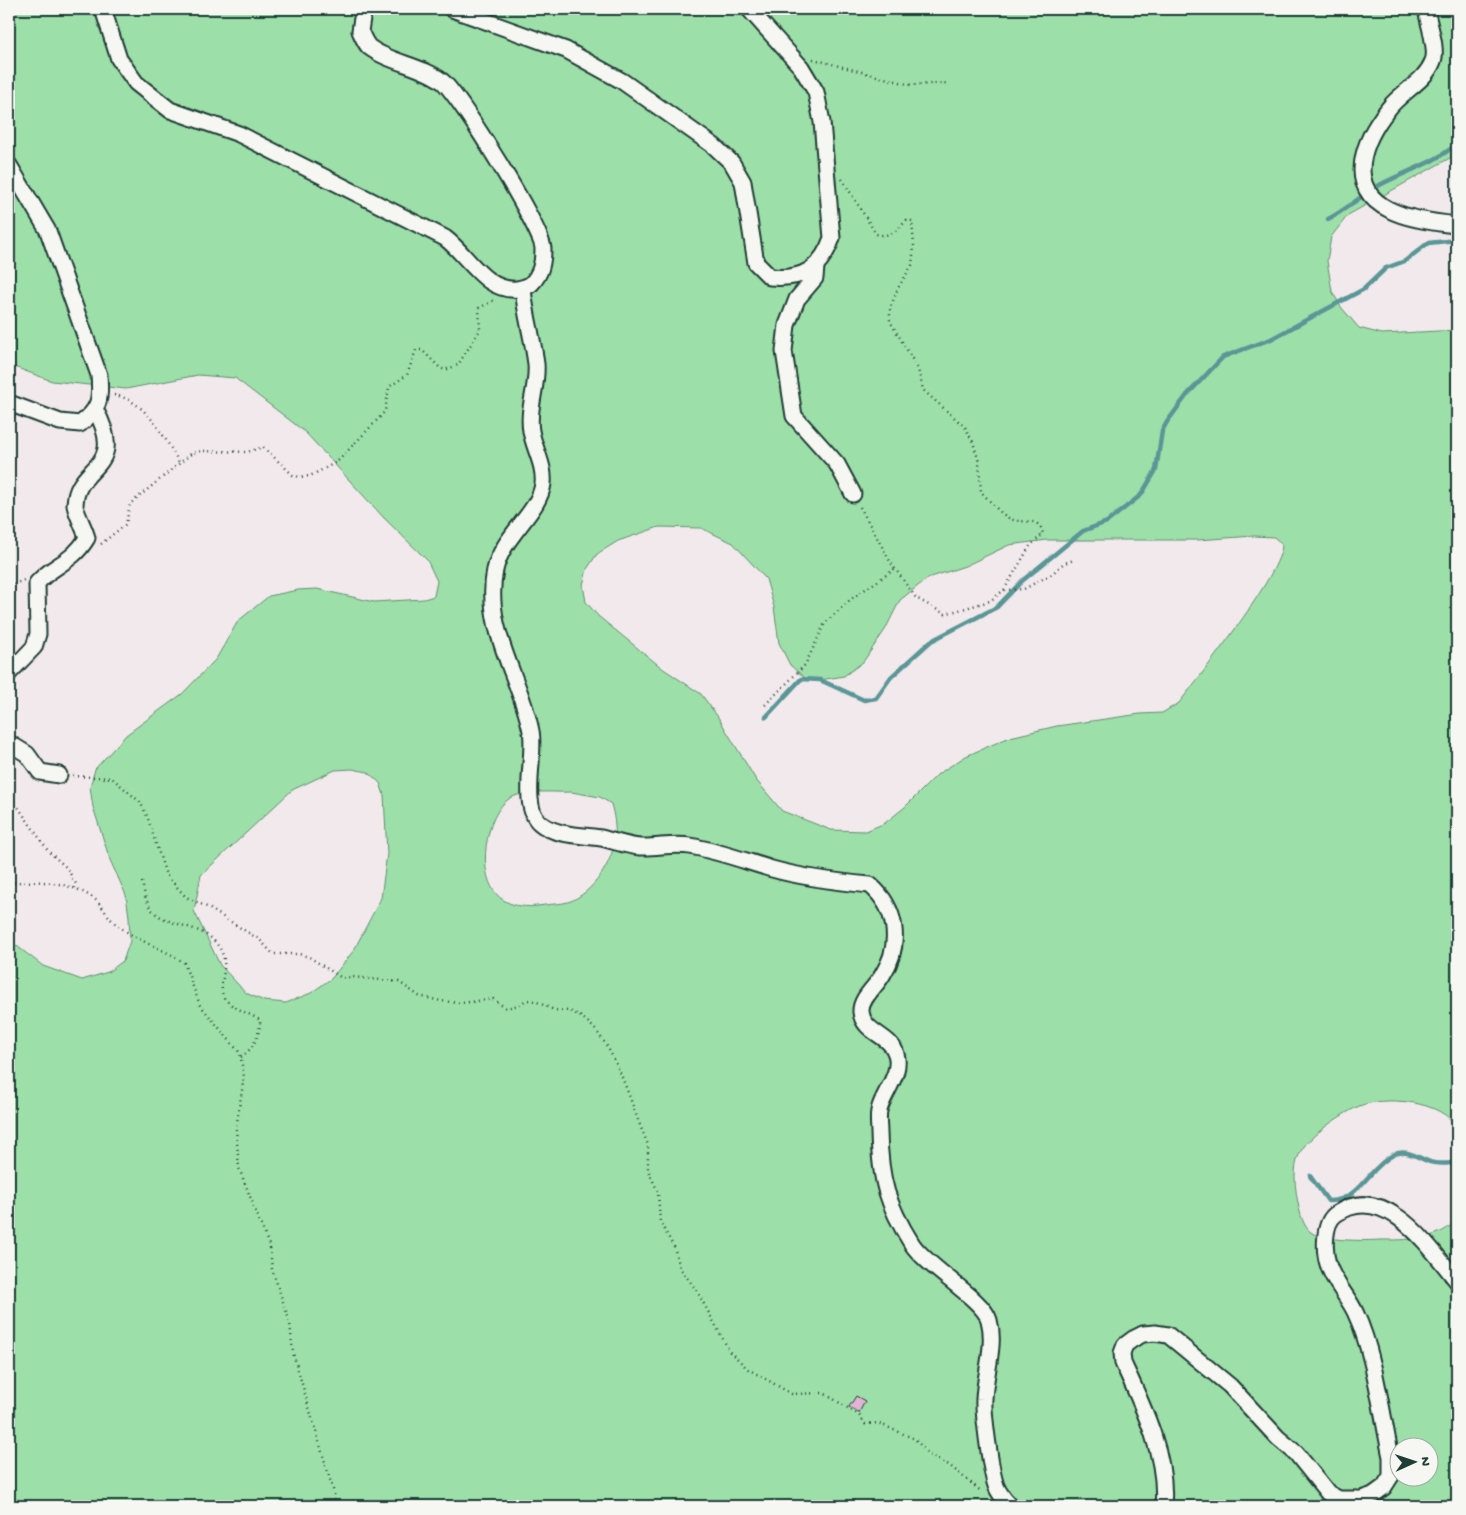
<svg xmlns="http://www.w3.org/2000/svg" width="1466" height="1515" viewBox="0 0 1466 1515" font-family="'Gochi Hand',sans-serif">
<rect width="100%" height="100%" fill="#f2e9ec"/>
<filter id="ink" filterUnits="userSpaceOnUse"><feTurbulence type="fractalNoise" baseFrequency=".02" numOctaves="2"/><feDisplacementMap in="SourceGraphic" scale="10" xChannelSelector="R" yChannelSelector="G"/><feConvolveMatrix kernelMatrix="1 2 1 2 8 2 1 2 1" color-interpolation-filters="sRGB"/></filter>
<g filter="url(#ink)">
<path fill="#9ddfa9" stroke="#5e8e6e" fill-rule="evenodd" d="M9,9h1448v145l-109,61 -17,22 -4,24 5,30 9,16 18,21 23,6 75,-4v799c-12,-29 -75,-34 -100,-22 -15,7 -48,29 -56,44 -9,15 -6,36 -3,52 2,10 5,24 14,30 13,8 53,8 68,7 24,0 63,1 77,-22v288h-1448v-566l34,26 39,14 26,-8 15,-11 7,-20 -1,-24 -3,-22 -16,-35 -17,-53 -3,-20 5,-18 31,-34 56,-41 34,-35 22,-38 31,-25 29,-6 19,-1 57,13 50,-3 10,-3 3,-15 -10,-21 -43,-42 -79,-86 -70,-54 -37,-3 -72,14 -74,-8 -43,-16zM659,527l42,1 32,15 33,36 8,28 5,36 11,22 15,13 15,2 24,-4 19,-14 22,-32 15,-30 28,-22 37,-12 44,-21 38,-5h150l57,-4 20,1 8,7c1,28 -82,132 -103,159l-17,10 -22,1 -83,12 -47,11 -44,19 -28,18 -33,33 -20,16 -19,8 -35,-1 -49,-19 -26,-31 -38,-63 -17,-23 -39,-26 -64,-52 -12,-14 -3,-17 4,-16 10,-15 21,-13zM352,769l16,3 12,11 4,12 3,59 -6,44 -27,52 -22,28 -21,15 -25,10 -22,-2 -18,-8 -26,-28 -26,-54 7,-36 91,-85 43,-20zM571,792l29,5 11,7c3,11 5,22 4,34 -2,25 -23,56 -47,64 -7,2 -16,2 -23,3 -13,2 -28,3 -40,-4 -30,-16 -22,-78 0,-99 15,-14 47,-9 66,-10zM1398,1448h30v30h-30z"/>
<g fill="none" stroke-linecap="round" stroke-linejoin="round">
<g stroke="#5a9696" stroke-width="4.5">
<path d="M1328,219c18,-9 31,-22 48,-32 26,-15 60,-23 81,-44"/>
<polyline points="766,717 801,679 820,680 864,700 876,698 891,677 931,641 997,607 1022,581 1083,531 1107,522 1141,495 1156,470 1162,431 1167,422 1187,395 1223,357 1271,339 1364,289 1386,268 1405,261 1428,243 1457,240"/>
<path d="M1310,1176l18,25c31,1 40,-33 65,-46 13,-7 25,3 37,7 8,3 19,1 27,1"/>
</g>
</g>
<polygon fill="#e2b3d4" stroke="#1f3d34" points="856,1396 865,1401 859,1413 849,1407"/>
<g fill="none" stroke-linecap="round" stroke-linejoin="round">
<defs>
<g id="minor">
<path d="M103,9l16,50 17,24 34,27 69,24 206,104c23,17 40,54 72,51 5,-1 10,-2 14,-5 10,-10 12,-21 12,-35 0,-19 -84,-155 -101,-168 -21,-16 -52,-18 -73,-34 -4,-4 -7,-12 -9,-16l3,-19 3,-3"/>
<path d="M452,9l114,41 56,31 92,65 18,17 11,19 13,81 14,14c33,3 51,-8 62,-39l-10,-116 -6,-30 -15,-25 -52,-58"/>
<path d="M1426,9c2,13 12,40 7,52 -8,21 -31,30 -44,47 -25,31 -46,80 1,102 17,9 48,13 67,15"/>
<path d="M9,165l39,66 51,144c2,24 1,34 -19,49l-20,-2 -51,-19"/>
<polyline points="816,267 815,278 797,299 787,325 784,351 794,416 837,464 853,494"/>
<path d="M523,288c2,26 10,50 13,76 2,23 -9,44 -5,67 3,18 14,34 12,53 -4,29 -41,52 -48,86 -12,58 25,106 36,161 5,23 -11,76 9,92 15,13 42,12 61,15 13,3 26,8 39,9 17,1 33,-4 50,-1 28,5 55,15 82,23 32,9 66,13 98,16 27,23 32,59 13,89 -6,12 -23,24 -22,38 2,21 30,23 35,42 6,18 -11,37 -16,53 -3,8 -1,18 -1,26 1,47 8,71 33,111 15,23 72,56 77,76 7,25 -4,53 -5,79 -1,13 7,77 13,89 3,7 9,13 13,18"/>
<path d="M9,673l25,-26 4,-13 -1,-51c17,-19 35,-20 50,-45 -2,-9 -12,-27 -12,-33 1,-42 54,-34 20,-96"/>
<polyline points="9,743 27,754 40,772 59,775"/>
<path d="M1163,1506c5,-48 -20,-100 -40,-143l-1,-10 3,-8 8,-6 10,-5 12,-1 13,2 62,51 48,52 18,15 32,40 11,6h22l12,-4 11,-8 7,-11v-19c-9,-42 -17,-105 -35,-143 -7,-17 -23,-32 -28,-50 -4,-13 -5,-41 8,-50 49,-34 94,34 121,67"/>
</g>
</defs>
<use href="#minor" stroke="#1f3d34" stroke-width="19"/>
<g stroke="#1f3d34" stroke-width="2.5" stroke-dasharray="1 4" stroke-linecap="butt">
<polyline points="813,59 911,85 948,83"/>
<path d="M842,179l34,55c15,4 21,-4 31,-14l5,1 2,25 -2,19 -14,23 -8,21v12l28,48 5,21 42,37 8,15 6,20 2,30c9,8 19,23 30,27 13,6 28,-4 32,15l-13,12 -26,44"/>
<path d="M114,395c32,5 50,42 65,67"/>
<polyline points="860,507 891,563 916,598 945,614 990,601 1004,590 1024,589 1052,574 1064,563 1074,560"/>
<polyline points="101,544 126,524 130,504 192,453 202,451 247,452 263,447 293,475 299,477 310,476 337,462 381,416 385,411 389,387 407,375 416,350 422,350 440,368 445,370 458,365 480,330 479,308 494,300"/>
<polyline points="9,586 24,580"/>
<polyline points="765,705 805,665 825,623 851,599 895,569"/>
<path d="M73,776l39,2 28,24 7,14 19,59 20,22 21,10 53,33 13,14h26l10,3 33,21 11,-1 46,5 20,14 22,5 20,2 32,-4 13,9 13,-3 7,-5c11,0 16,5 26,9 7,3 15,0 22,4 38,17 55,87 70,122l4,10v25l10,22 2,30 14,25 6,21 17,23 33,61 18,17 44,25 32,-1 35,22 6,9 13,-1 37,16 14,16 20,10 33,27"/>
<polyline points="9,804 18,807 49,852 67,868 76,884 75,888"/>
<path d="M142,882c2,9 4,22 11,29 16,16 45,13 61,30 23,23 -2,46 13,60 8,8 23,13 33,19 1,13 -8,31 -19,37"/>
<path d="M9,883c28,-3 60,-2 84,15 10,7 14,19 23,26 17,14 41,23 60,33l8,6 16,42 40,48 4,24 -8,52 3,39 31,80 2,21 18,54 3,30 41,140 1,13"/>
</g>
<use href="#minor" stroke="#f6f6f2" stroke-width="15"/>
</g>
</g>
<rect width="1466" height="1515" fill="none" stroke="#f6f6f2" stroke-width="30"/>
<rect x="15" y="15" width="1436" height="1485" fill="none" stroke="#1f3d34" stroke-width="2" filter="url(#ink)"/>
<g transform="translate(1414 1462) rotate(87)"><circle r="24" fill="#f6f6f2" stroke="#a0aca6"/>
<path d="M0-4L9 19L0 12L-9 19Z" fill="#1f3d34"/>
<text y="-8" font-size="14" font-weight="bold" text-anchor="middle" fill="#1f3d34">N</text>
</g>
</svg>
